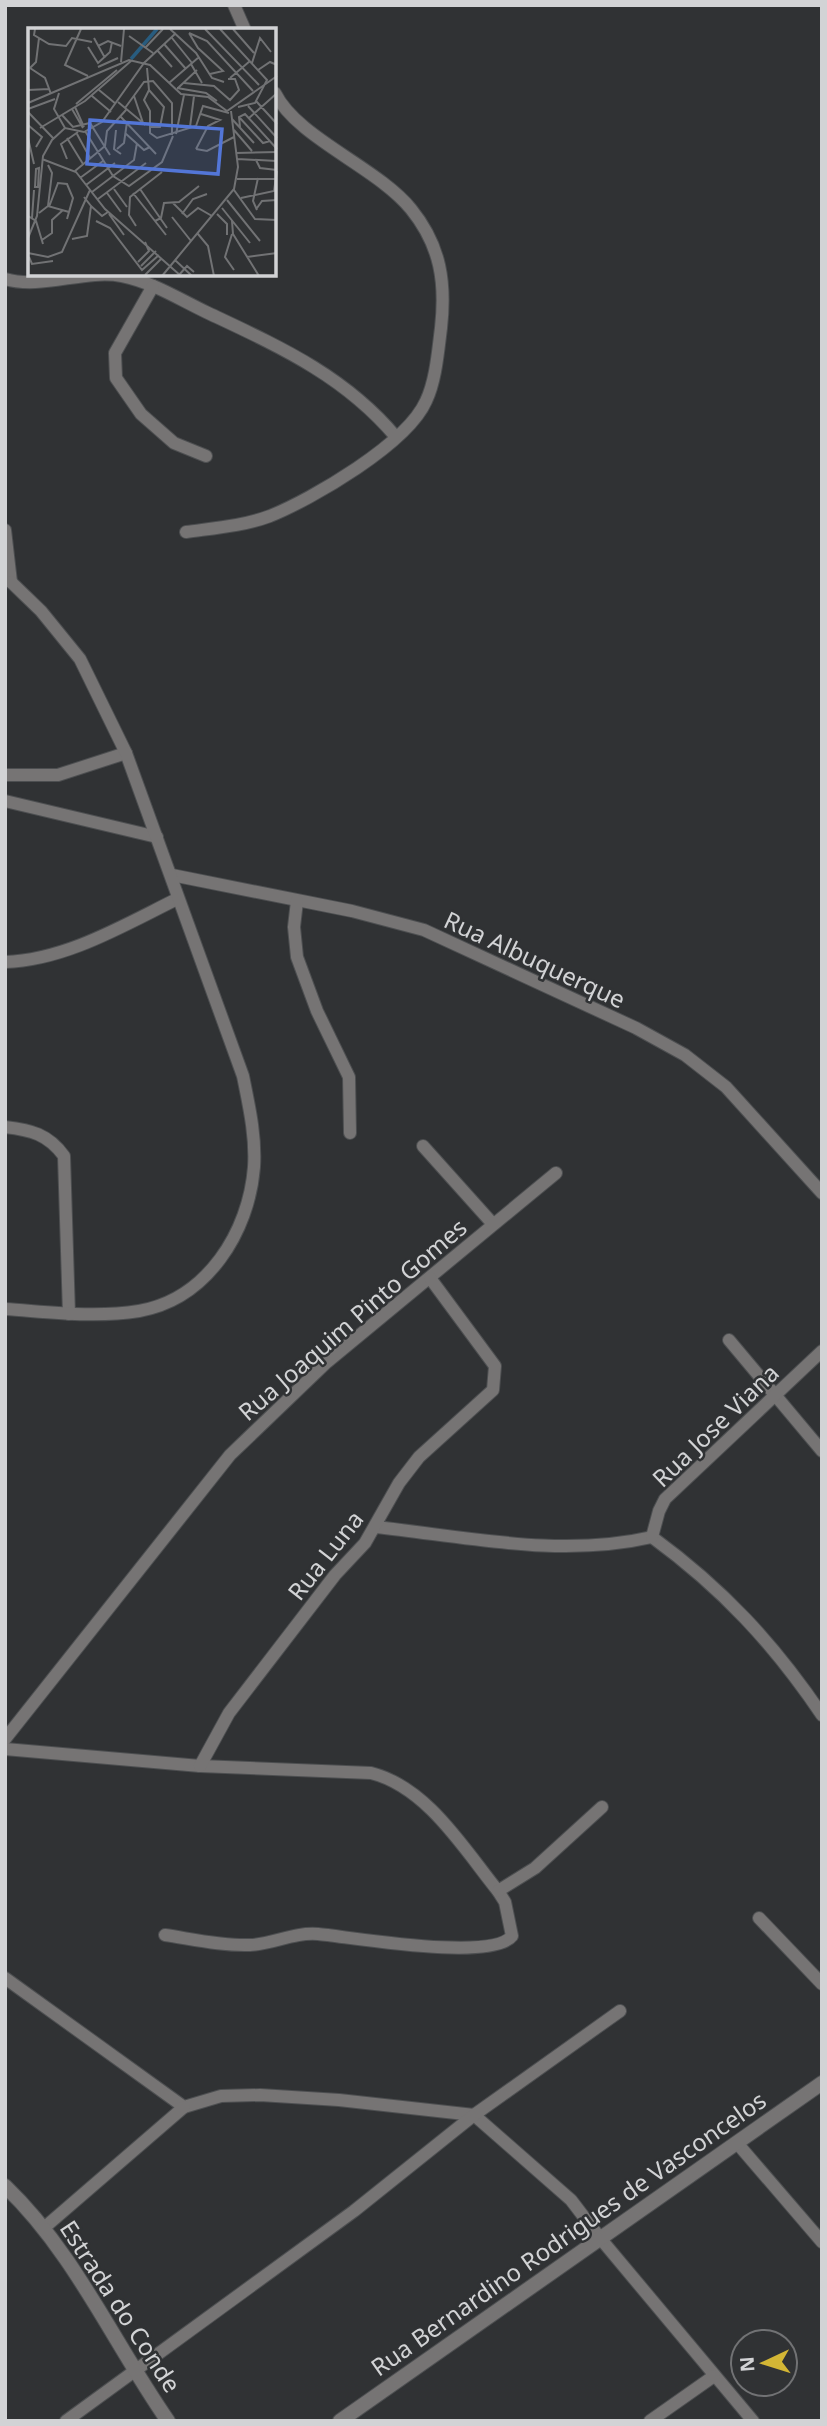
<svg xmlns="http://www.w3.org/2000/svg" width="827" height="2426" viewBox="0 0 827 2426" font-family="'Noto Sans',sans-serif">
<rect width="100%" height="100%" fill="#303234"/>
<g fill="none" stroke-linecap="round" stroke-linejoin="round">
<defs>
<g id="minor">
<polyline points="234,5 245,30"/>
<path d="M5,279c37,11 79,-10 117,-3 30,6 57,23 84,36 72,34 138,63 190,125"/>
<polyline points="153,286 115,353 116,378 141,414 174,443 206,456"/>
<polyline points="5,530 11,582"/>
<path d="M186,532c29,-4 57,-6 84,-16 42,-17 137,-72 156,-115 10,-21 12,-50 15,-73 5,-45 0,-82 -30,-119 -34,-42 -114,-71 -136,-116"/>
<polyline points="5,775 58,775 126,753"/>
<polyline points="5,801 157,837"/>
<polyline points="172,875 352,911 424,930 636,1028 685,1055 726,1087 822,1193"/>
<polyline points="297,901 294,927 297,957 317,1011 349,1077 350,1133"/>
<path d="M5,962c61,-2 119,-37 172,-63"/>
<path d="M5,1127c26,3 43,7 59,29l5,158"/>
<polyline points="423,1146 492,1223"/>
<path d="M5,1309c45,3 89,9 134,2 68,-12 110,-79 115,-144 2,-31 -5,-61 -11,-91l-117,-323 -46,-94 -39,-48 -30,-29"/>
<polyline points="729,1340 822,1451"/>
<path d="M376,1527c92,10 185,31 276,10 71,52 121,106 170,178"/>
<polyline points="652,1537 659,1511 665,1499 822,1351"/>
<polyline points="5,1739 230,1455 327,1362 556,1173"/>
<path d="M5,1749l195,17 171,7c56,14 93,76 127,118l7,11 7,34c-20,26 -161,1 -194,-2 -24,-2 -45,10 -68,11 -28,1 -58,-6 -85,-10"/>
<polyline points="200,1766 229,1713 335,1575 365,1543 399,1483 419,1457 493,1390 495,1366 430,1278"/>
<polyline points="498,1891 535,1868 602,1807"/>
<polyline points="759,1918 822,1984"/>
<polyline points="5,1978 184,2107 221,2096 260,2095 339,2100 474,2115"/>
<polyline points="474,2115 571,2200 600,2238 753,2421"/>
<polyline points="737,2143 822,2242"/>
<polyline points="45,2227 184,2107"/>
<polyline points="66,2421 354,2211 474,2115 620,2011"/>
<polyline points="650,2421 714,2376"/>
</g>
<g id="tertiary">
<path d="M5,2186c70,67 108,156 163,235"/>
<polyline points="340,2421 822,2083"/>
</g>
</defs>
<use href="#minor" stroke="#4d4f51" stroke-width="14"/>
<use href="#tertiary" stroke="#4d4f51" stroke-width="16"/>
<use href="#minor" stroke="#767474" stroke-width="12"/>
<use href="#tertiary" stroke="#767474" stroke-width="14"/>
</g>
<g text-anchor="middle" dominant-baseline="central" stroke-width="5" stroke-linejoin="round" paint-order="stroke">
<g font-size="24" fill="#d2d3d5" stroke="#303234">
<text transform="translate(535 959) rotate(25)">Rua Albuquerque</text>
<text transform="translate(352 1319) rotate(-41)">Rua Joaquim Pinto Gomes</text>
<text transform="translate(715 1425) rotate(-44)">Rua Jose Viana</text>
<text transform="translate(325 1555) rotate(-52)">Rua Luna</text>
<text transform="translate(568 2233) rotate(-35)">Rua Bernardino Rodrigues de Vasconcelos</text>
<text transform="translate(121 2306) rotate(57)">Estrada do Conde</text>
</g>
</g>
<g transform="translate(28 28)">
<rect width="248" height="248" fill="#303234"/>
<path fill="none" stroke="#285c7f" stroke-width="3.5" d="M103,31l26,-30"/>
<path fill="none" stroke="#717274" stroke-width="2" d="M7,1l-1,6 15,9 17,2 6,-8 20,4M53,1l-16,36 23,11M142,1l26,24 16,25 12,4M177,1l54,56M192,1l47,51 -12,23 -17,4M205,1l21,24M161,5l18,8 46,50M161,5l9,15 25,23 -13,3M101,8l24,17M66,10l11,20M144,10l20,25M136,16l22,25M70,18l10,-5 13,5M60,19l10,16 12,-11 2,-10M117,20l18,-19M129,22l15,17M93,34l3,-33M224,35l8,-25 11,14M163,36l11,19M70,39l20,-9M2,40l15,10 6,16M2,40l6,-6 3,-24M119,40l2,22 15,17 -4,20h-10M230,42l12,-8 7,3M202,50l20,-17M141,55l30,-26M156,55l30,3 16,14 9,-10 -4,-11h-7M149,60l29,5 11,8M150,60l19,-18M0,62l21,-1M71,62l17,14M121,62l-5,10 6,11v22l7,5 39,-12 7,-20 26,7M31,65l-5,16 11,19M64,68l19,16M228,73l21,23M90,74l25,21 -9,-27M0,75l101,-43 21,5 31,29 27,3 19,14 50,-35M48,76l41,-34M220,78l29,32M47,79l9,20M97,80l19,-26 9,-1 19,22v32M0,81l27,-10M44,81l11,19M0,84l25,26M34,87l11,12 17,-4 20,32M92,88l36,38M211,89l24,26 7,-2M221,90l27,-24M204,91l22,24M0,97l14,12 -6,10M162,99l4,-31M212,99l-1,-10 6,-3 32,35M12,100l45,-27 46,-40M88,102l-2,19 7,5M206,102l18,21M57,103l28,45 16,10 33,-24 11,-26M97,105l19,17 6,-3M49,106l13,24M148,106l8,-39M0,110l6,26M39,110l16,26M77,118l2,-15 19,-21M89,121l7,-6 3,-21M168,121l12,-23 12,-6 -19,-6M168,121l11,2 27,-14M208,125l41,-1M14,131l34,13 29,37 76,67M39,131l-6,-15 17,-12M209,131l40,2M228,132l4,8 17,2M11,140l-1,19h-3l1,-18zM47,143l30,-25M52,150l23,-17M209,151h40M58,157l29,-22M86,161l13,18M112,161l27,39M206,162l21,29 22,1M64,164l42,-32 3,-17M79,165l14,19M105,165l33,42M213,170l33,-7 3,-20M70,171l48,-36M199,172l33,41M145,175l14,14 11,-9 14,8M20,178l4,-33 -4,-8M63,178l11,10 6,-4M21,179l9,-24 9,1 6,14 -6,21M194,180l28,35M229,180l5,-7 15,-1M229,182l-4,-9 5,-23M11,185l9,-7 21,6M81,186l15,21M154,186l11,-15 14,-5M189,186l10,10v11M0,188l8,5 7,23M144,189l19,24M4,190l2,-28M68,193l14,7 32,42 17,-15M127,193l6,-3 3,-15 15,-1 20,-16M204,193l1,13 26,42M108,198l-7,-11 1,-18 32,-25M170,206l10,12 6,30M204,206l-7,23 9,13M0,210l9,-22 6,-60 9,-16 13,-12 19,4 18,-10 42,-59 32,-30M44,211l15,-3 4,-30 -7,-9M14,212l10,-7v-13l11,-10M0,225l20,4 14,-5 28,-62M1,229l3,7 21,-3M219,229l30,-4M147,232l17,16M110,234l11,-11 -4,-9M113,238l15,-15M117,247l17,-17M151,247l8,-9 7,6M134,248l72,-87 4,-22 -7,-56"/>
<path fill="#5376d7" fill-opacity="0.15" stroke="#5376d7" stroke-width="3.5" d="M62,92l132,9 -4,45 -131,-10z"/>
<rect width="248" height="248" fill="none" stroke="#d2d3d5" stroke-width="3.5"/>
</g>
<rect width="827" height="2426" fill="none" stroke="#d2d3d5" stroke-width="14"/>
<g transform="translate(764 2363) rotate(266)"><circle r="33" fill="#303234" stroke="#717274" stroke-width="2"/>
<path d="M0-5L12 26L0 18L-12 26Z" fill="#d3b635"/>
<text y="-10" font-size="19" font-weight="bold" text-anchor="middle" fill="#d2d3d5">N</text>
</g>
</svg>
